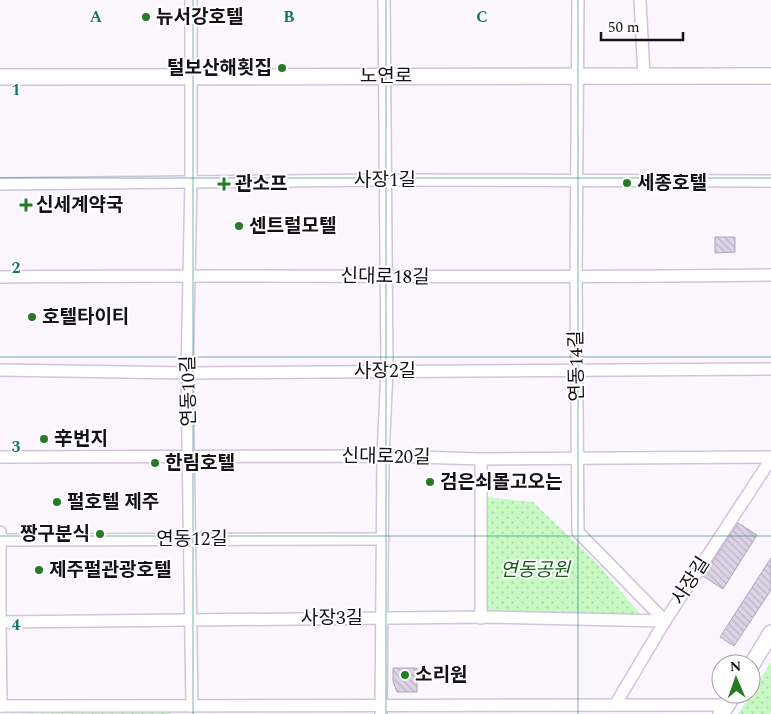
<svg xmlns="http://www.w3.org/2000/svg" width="771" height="714" viewBox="0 0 771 714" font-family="Spectral,'Noto Sans KR',serif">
<defs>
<pattern id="park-dots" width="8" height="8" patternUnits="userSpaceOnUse" patternTransform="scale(1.25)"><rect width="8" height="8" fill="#c7f9c3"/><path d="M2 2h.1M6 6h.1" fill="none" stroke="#aad4a7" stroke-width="1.8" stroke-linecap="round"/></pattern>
<pattern id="building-back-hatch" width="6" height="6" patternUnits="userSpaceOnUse" patternTransform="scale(1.25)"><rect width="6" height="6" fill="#ded2e7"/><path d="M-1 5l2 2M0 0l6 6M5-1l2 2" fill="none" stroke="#beb3c5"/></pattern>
</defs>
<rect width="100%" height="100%" fill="#fbf6ff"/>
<g fill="url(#park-dots)">
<polygon points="485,497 533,502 597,563 646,621 487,617"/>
<polygon points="771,662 771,714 738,714"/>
<polygon points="170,712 171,714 0,714"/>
</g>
<g fill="url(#building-back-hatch)" stroke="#afa4b7">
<polygon points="715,237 735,237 735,252 715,253"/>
<polygon points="738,523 757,535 723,589 703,576"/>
<polygon points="771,558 771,590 734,646 720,637"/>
<polygon points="393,668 417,668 417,692 397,692 393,681"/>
</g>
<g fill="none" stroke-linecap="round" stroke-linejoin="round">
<defs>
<g id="minor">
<polyline points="191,0 191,181 187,373 192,706"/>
<polyline points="578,0 576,278 578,532 665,621"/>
<polyline points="640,0 644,76"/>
<polyline points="0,184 385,180 771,181"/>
<path d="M0,277c257,-3 514,2 771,-2"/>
<polyline points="0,370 187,373 771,369"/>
<polyline points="0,457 383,456 481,459 771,457"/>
<polyline points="0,532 0,618"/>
<polyline points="0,540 383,539"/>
<polyline points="481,618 481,459"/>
<polyline points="0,622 487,617 665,621"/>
<polyline points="0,624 1,706"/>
<polyline points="615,705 665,621 771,459"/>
<polyline points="0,706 727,705"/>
<polyline points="381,714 383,456 387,370 384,0"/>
</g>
<g id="major">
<polyline points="0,77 771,76"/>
<polyline points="751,666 771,633"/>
<polyline points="721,714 734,694"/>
</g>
</defs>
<use href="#minor" stroke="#d1c5d9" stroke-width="14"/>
<use href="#major" stroke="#d1c5d9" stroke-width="18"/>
<use href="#minor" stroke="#fff" stroke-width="11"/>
<use href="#major" stroke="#fff" stroke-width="15"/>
</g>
<path fill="none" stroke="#0f766e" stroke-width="1" stroke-opacity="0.55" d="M193,0v714M386,0v714M578,0v714M0,178h771M0,357h771M0,536h771"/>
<g fill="#277a25" stroke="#fff" stroke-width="2">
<circle cx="146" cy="17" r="5"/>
<circle cx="282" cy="68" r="5"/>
<circle cx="627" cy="183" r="5"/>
<path d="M221.5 176.5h5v5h5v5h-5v5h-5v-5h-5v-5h5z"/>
<path d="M23.5 197.5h5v5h5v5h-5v5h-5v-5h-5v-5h5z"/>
<circle cx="239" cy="226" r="5"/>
<circle cx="32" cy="317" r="5"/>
<circle cx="44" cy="439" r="5"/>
<circle cx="155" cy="463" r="5"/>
<circle cx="430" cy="482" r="5"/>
<circle cx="57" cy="502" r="5"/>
<circle cx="100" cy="534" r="5"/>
<circle cx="39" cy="570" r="5"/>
<circle cx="405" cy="675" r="5"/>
</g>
<g text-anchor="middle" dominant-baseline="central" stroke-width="4" stroke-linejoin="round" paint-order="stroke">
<g font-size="19" font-weight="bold" fill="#151118" stroke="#fff" text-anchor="start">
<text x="156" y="17">뉴서강호텔</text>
<text x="272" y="68" text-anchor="end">털보산해횟집</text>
<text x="637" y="183">세종호텔</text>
<text x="235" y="184">관소프</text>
<text x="36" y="205">신세계약국</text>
<text x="249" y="226">센트럴모텔</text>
<text x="42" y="317">호텔타이티</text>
<text x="54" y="439">辛번지</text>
<text x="165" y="463">한림호텔</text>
<text x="440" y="482">검은쇠몰고오는</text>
<text x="67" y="502">펄호텔 제주</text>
<text x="90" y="534" text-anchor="end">짱구분식</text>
<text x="49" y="570">제주펄관광호텔</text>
<text x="415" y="675">소리원</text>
</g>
<g font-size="19" fill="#151118" stroke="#fff">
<text x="386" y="76">노연로</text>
<text x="385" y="180">사장1길</text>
<text transform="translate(385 277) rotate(1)">신대로18길</text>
<text transform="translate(577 366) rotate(-91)">연동14길</text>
<text x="385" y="371">사장2길</text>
<text transform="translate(189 391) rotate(-91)">연동10길</text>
<text transform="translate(386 457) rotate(1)">신대로20길</text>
<text x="192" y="539">연동12길</text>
<text transform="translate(691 581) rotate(-57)">사장길</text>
<text x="332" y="618">사장3길</text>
</g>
<g font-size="19" font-style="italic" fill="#165e15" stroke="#fff">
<text x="535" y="570">연동공원</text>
</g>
</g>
<g font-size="16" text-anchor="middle" font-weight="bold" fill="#0f766e" stroke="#fff" stroke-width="4" stroke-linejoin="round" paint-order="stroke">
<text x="96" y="22">A</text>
<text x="289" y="22">B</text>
<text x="482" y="22">C</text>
<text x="16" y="95">1</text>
<text x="16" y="273">2</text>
<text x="16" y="452">3</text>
<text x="16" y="630">4</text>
</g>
<g transform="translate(736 679) rotate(358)"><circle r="24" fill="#ffffff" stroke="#a1a0a3"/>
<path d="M0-4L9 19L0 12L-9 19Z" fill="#277a25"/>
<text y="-8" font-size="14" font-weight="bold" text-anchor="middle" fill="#151118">N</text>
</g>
<path d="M601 32v8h82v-8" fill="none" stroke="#151118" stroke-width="2.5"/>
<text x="608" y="32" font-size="15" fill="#151118" stroke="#ffffff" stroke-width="4" paint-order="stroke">50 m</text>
</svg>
